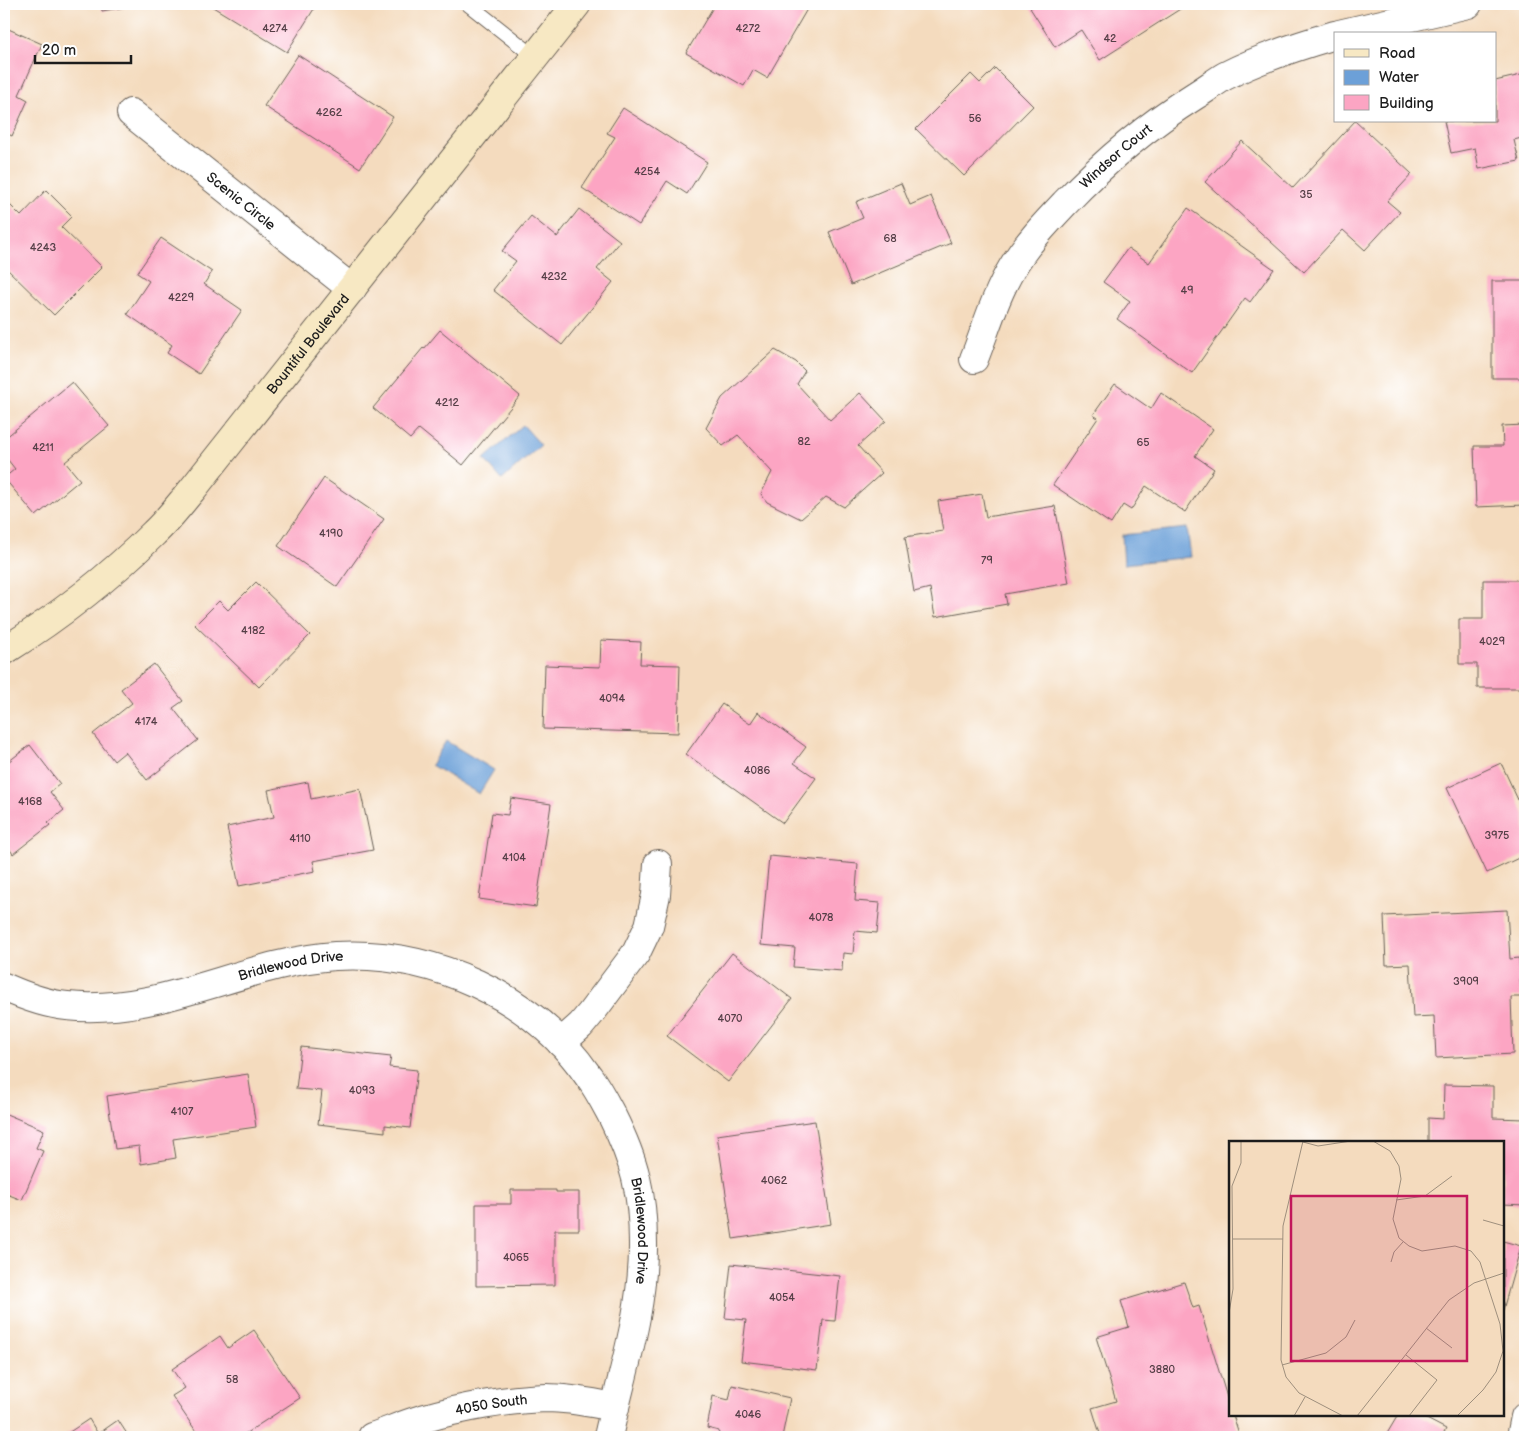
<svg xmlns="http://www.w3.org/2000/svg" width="1529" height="1441" viewBox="0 0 1529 1441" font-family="'Balsamiq Sans',sans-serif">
<rect width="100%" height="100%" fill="#fff"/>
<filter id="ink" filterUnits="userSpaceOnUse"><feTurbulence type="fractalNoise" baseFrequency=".02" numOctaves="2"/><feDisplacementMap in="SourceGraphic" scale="10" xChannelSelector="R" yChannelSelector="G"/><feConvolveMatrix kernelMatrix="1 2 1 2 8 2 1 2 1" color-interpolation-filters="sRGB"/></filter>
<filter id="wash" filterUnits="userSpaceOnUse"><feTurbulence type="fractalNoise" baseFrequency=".0096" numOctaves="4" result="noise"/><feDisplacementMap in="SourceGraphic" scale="20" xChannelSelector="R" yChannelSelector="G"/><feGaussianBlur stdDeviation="1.12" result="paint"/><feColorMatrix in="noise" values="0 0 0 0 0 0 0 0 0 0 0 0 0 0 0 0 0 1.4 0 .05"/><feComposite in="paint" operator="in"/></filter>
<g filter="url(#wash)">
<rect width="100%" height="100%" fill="#f4dbbe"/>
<g fill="#6ca0d8" stroke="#445e7a">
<polygon points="523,425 541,445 502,480 484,459"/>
<polygon points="1187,528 1191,557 1124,564 1122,535"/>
<polygon points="446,741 494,770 479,794 431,765"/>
</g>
<g id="blocks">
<g fill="#fca5c3">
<polygon points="101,4 138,4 138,5 102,11"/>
<polygon points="208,4 317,4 287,52"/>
<polygon points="715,4 810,4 767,78 753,70 744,86 686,53"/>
<polygon points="1038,4 1188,4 1100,60 1081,30 1055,47 1030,8"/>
<polygon points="4,27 42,44 19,95 28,100 12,136 4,132"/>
<polygon points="298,55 393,117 360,168 264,106"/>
<polygon points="995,68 1033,106 964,176 916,129 971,74 980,83"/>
<polygon points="1525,74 1525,137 1514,140 1519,161 1479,169 1475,148 1451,153 1444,121 1495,121 1495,81"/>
<polygon points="623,108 707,162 687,194 667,181 639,225 582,188 615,137 607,133"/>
<polygon points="1355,121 1412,174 1387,201 1400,212 1365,250 1343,230 1304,272 1205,182 1242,141 1293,188"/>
<polygon points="901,183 910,205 931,196 951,243 851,285 829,232 863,218 856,202"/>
<polygon points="46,190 72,216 61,227 102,267 54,315 4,266 4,199 21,216"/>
<polygon points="1188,208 1274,269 1250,302 1245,298 1192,373 1117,319 1130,301 1103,282 1128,248 1149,263"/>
<polygon points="579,209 620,241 597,269 613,282 562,345 493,290 516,261 502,251 531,216 557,237"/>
<polygon points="161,238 212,272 204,284 242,310 199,374 167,353 172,345 127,314 149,281 137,273"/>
<rect x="1492" y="281" width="33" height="97"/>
<polygon points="440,330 520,396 463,465 419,429 410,439 373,408 423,348 424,349"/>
<polygon points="775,350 796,362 805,371 797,384 830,420 860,393 886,421 858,446 882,473 844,507 826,497 801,519 767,502 761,494 772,472 738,435 723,446 706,428 722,398"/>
<polygon points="72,382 109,426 65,462 80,480 36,516 4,478 15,469 4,455 4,439"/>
<polygon points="1115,384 1151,409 1161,393 1213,429 1195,456 1214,469 1185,512 1146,486 1131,510 1123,505 1111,524 1053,485 1098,418 1093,415"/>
<polygon points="1525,425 1524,505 1476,507 1474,446 1503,446 1502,426"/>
<polygon points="324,478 384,519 337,587 278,546"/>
<polygon points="982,494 986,517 1055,506 1069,583 1005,594 1007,604 935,617 930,588 914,592 905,537 943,531 938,501"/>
<polygon points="1483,580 1525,580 1525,688 1477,688 1477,664 1459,664 1459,619 1483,619"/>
<polygon points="256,582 310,635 259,687 195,625 219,601 228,610"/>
<polygon points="601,640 641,642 640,664 680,665 678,733 543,729 545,665 600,667"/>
<polygon points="154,664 183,701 173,708 198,740 147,780 125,752 114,761 93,734 132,703 121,689"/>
<polygon points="722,704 750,724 758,712 806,747 794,763 816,778 783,823 686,754"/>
<polygon points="30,745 60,784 50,792 64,810 48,823 50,825 13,854 4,841 4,765"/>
<polygon points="1501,763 1525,815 1525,855 1487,873 1447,788"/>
<polygon points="308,782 311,799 360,789 373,850 313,861 315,871 239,886 227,827 274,817 268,790"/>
<polygon points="511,798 551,804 536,907 479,899 492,813 508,815"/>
<polygon points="769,856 858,864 855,901 880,903 877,933 855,931 853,954 843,953 842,971 793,967 795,948 761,945"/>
<polygon points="1507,910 1510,959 1519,958 1521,997 1511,997 1513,1054 1436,1058 1434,1016 1413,1017 1410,964 1386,965 1384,916"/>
<polygon points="732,953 792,999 728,1082 667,1036"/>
<polygon points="301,1047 391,1057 389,1067 417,1070 410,1128 385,1125 385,1132 318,1124 322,1091 296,1089"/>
<polygon points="248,1074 256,1127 173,1139 176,1158 141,1164 139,1146 115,1149 107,1096"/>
<polygon points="1444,1085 1493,1086 1493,1118 1525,1119 1525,1205 1503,1204 1503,1142 1428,1142 1428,1118 1443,1119"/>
<polygon points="4,1113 44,1130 36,1148 43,1151 22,1200 4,1193"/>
<polygon points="815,1121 831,1224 733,1239 717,1135"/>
<polygon points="511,1190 556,1190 556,1192 579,1192 579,1230 555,1230 555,1285 476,1286 476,1204 511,1204"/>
<polygon points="1503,1241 1521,1246 1503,1310"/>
<polygon points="731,1264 840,1276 835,1321 823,1320 817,1370 741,1361 746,1320 725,1318"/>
<polygon points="1184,1282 1193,1308 1199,1306 1230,1407 1230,1415 1233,1415 1240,1437 1101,1437 1092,1408 1116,1401 1096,1337 1129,1327 1121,1301"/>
<polygon points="254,1330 300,1398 240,1437 200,1437 172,1396 185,1388 172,1369 220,1336 228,1348"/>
<polygon points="732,1385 790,1398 782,1437 718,1437 719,1431 707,1428 713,1396 729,1400"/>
<polygon points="1398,1415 1419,1415 1446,1429 1442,1437 1385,1437"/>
<polygon points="89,1419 98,1434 118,1420 129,1437 62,1437"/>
</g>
</g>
</g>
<g filter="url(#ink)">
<use href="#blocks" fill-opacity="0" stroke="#685f55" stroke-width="1"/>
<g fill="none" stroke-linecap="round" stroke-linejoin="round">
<defs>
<polyline id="service" points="468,4 535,57"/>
<g id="minor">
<polyline points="1339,34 1468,4"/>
<path id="s1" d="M131,113l221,176"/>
<path id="s2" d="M974,359c12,-30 21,-63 38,-91 14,-24 34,-45 53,-65 39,-41 83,-78 131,-108 10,-6 19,-13 29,-19 35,-18 72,-30 110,-41"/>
<path id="s3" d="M4,987c20,9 41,17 63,19 93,10 177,-44 268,-50 96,-6 199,40 254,121 9,12 16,26 23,39 10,20 19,41 24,62 5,21 7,44 7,65 1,66 -21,130 -35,194"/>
<polyline points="561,1043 581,1025 591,1013 636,953 649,926 656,895 658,864"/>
<path id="s4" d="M372,1437c17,-6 33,-13 50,-18 37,-11 86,-20 125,-21 23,0 45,5 68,9"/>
<polyline points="1521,1437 1525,1417"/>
</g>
<g id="secondary">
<path id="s5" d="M4,651c54,-34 105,-73 150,-118 14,-13 26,-29 38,-43l385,-486"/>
</g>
</defs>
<use href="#service" stroke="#685f55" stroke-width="16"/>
<use href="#minor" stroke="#685f55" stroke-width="30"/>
<use href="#secondary" stroke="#685f55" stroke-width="30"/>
<use href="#service" stroke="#fff" stroke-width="14"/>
<use href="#minor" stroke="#fff" stroke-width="28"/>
<use href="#secondary" stroke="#f7e8c3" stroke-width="28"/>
</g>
</g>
<g text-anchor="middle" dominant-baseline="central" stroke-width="4.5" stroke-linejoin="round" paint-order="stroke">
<g font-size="11" fill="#543e46">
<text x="275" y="28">4274</text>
<text x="748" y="28">4272</text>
<text x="1110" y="38">42</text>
<text x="329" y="112">4262</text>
<text x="975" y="118">56</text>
<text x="647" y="171">4254</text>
<text x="1306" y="194">35</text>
<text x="890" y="238">68</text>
<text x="43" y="247">4243</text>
<text x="554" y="276">4232</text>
<text x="1187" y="290">49</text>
<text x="181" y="297">4229</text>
<text x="447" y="402">4212</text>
<text x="804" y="441">82</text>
<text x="1143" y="442">65</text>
<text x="43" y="447">4211</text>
<text x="331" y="533">4190</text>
<text x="987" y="560">79</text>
<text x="253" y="630">4182</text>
<text x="1492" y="641">4029</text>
<text x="612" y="698">4094</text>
<text x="146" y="721">4174</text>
<text x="757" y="770">4086</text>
<text x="30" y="801">4168</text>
<text x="1497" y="835">3975</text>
<text x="300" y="838">4110</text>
<text x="514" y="857">4104</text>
<text x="821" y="917">4078</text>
<text x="1466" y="981">3909</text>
<text x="730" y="1018">4070</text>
<text x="362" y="1090">4093</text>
<text x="182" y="1111">4107</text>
<text x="774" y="1180">4062</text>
<text x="516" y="1257">4065</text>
<text x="782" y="1297">4054</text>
<text x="1162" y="1369">3880</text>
<text x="232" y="1379">58</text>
<text x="748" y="1414">4046</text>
</g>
<g font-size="14" fill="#1c1c1c" stroke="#fff">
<text stroke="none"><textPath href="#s2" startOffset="252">Windsor Court</textPath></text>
<text stroke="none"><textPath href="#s1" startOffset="141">Scenic Circle</textPath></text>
<text stroke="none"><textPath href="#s5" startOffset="435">Bountiful Boulevard</textPath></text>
<text stroke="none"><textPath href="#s3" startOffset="295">Bridlewood Drive</textPath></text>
<text stroke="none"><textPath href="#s3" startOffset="799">Bridlewood Drive</textPath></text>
<text stroke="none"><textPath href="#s4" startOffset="124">4050 South</textPath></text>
</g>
</g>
<g transform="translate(1229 1141)">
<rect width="275" height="275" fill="#f4dbbe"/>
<path fill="none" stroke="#9e8f7d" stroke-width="1" d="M74,0l-20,85 -2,134 5,17 13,16 44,23M144,0l17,10 9,15 2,13 -8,40 6,19 10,8 13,5 33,-5 16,5 9,11 20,62 3,27 -7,21 -13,18 -26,26M74,1l15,4 33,-5M167,59l29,-4 27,-20M254,79l21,6M4,98h50M162,121l3,-10 9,-10M0,172l4,-24 -1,-103 9,-23v-22M197,187l26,20M177,214l31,25 -28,36M53,224l44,-12 20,-16 9,-17M65,275l11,-19M128,275l92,-116 25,-17 30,-10"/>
<path fill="#c2185b" fill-opacity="0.15" stroke="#c2185b" stroke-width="2.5" d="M62,55h176v165h-176z"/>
<rect width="275" height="275" fill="none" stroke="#1c1c1c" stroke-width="2.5"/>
</g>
<rect width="1529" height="1441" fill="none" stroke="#fff" stroke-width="20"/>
<rect x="1334" y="32" width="162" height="90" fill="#ffffff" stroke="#a4a4a4"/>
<rect x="1344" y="49" width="25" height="8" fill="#f7e8c3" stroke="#a4a4a4"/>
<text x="1379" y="58" font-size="15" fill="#1c1c1c">Road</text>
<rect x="1344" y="70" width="25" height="15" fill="#6ca0d8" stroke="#a4a4a4"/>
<text x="1379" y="82" font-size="15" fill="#1c1c1c">Water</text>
<rect x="1344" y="95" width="25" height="15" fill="#fca5c3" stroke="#a4a4a4"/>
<text x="1379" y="108" font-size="15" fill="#1c1c1c">Building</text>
<path d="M35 55v8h96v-8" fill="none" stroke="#1c1c1c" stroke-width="2.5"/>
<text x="42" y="55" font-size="15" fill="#1c1c1c" stroke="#ffffff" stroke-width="4" paint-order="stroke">20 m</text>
</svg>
